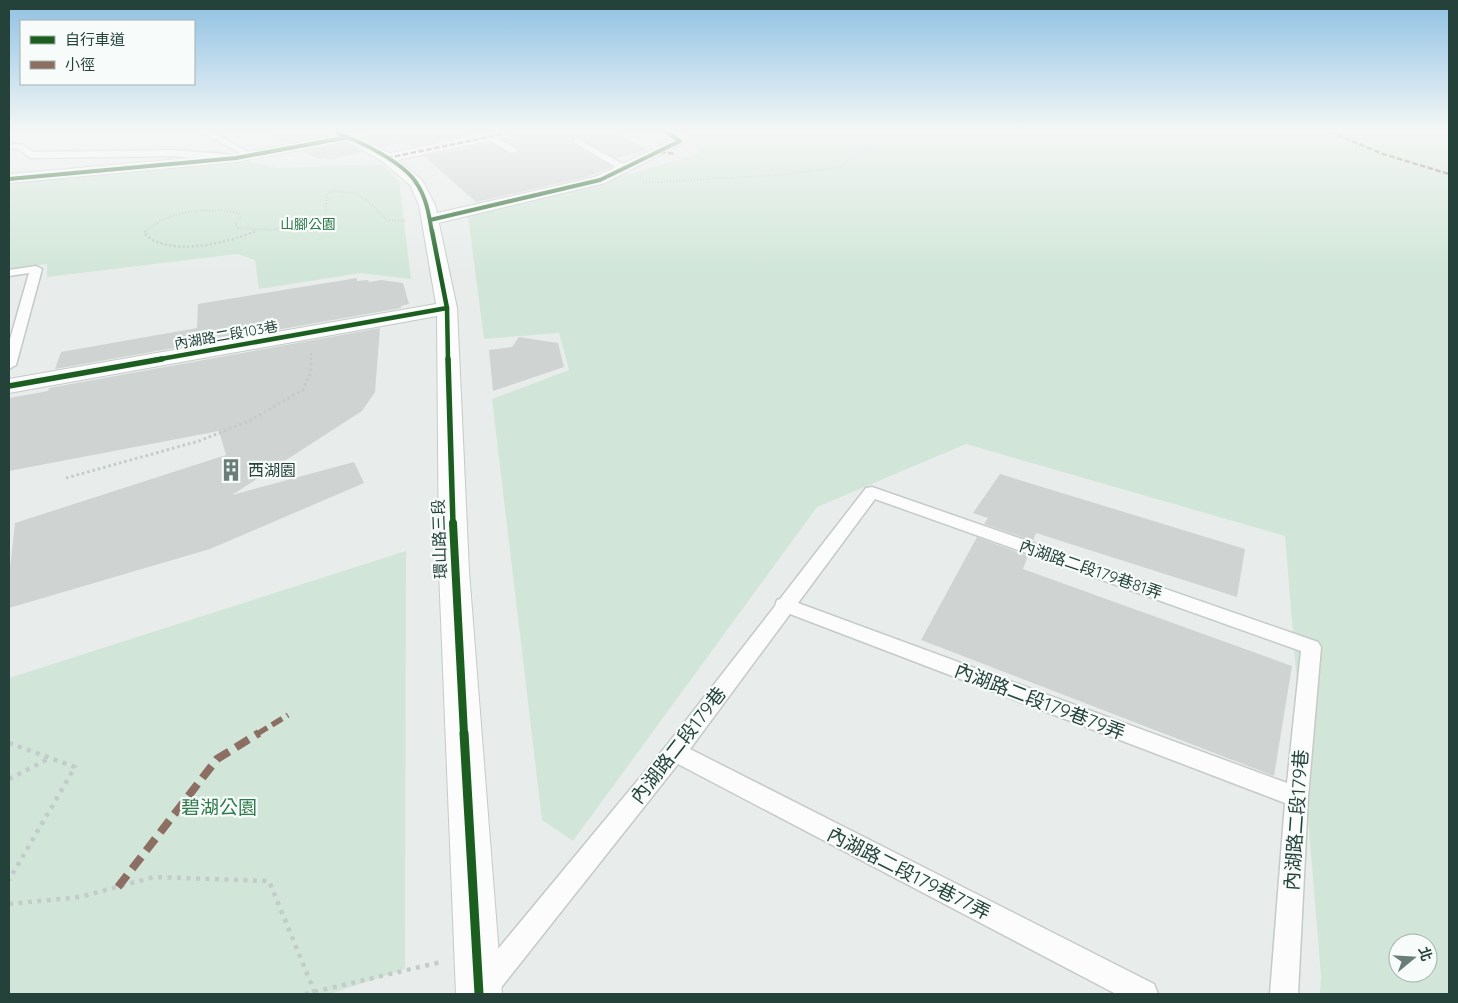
<svg xmlns="http://www.w3.org/2000/svg" width="1458" height="1003" viewBox="0 0 1458 1003" font-family="Quicksand,'Noto Sans TC',sans-serif">
<rect width="100%" height="100%" fill="#e8edeb"/>
<g fill="#d1e6d8" fill-rule="evenodd">
<path d="M687,132h762v862h-129l1,-18 -36,-440 -319,-92 -149,63 -244,334 -31,-21 -50,-421 77,-29 -10,-37 -75,6 -16,-123 138,-35 94,-28zM1398,943h30v30h-30z"/>
<polygon points="249,161 279,168 381,164 399,181 411,279 361,273 259,289 255,260 237,254 47,277 47,264 9,269 9,183"/>
<polygon points="406,551 405,969 330,994 9,994 9,678"/>
</g>
<g fill="#cfd4d2">
<polygon points="265,132 327,132 330,135 286,143"/>
<polygon points="381,132 464,132 467,135 413,147 407,141 382,147 364,137"/>
<polygon points="521,132 616,132 647,150 616,158 575,137 574,145 612,167 587,177 476,202 424,156 490,143 512,155 520,152 519,148 503,140 514,138"/>
<polygon points="346,143 362,152 330,160 325,157 317,159 303,151"/>
<polygon points="357,278 357,281 368,280 369,282 381,280 403,283 409,304 401,306 401,308 55,369 61,352 197,328 198,304"/>
<polygon points="380,328 375,392 362,411 232,495 354,462 364,483 210,549 9,608 9,578 15,523 226,455 219,431 9,471 9,398 48,391 49,388"/>
<polygon points="519,337 558,343 564,367 493,391 489,350 512,347"/>
<polygon points="1000,474 1245,549 1237,597 1036,533 1033,541 984,524 988,518 973,513"/>
<polygon points="977,537 1028,556 1023,569 1292,666 1274,776 921,640"/>
</g>
<g fill="none" stroke-linecap="round" stroke-linejoin="round">
<defs>
<g id="service">
<polygon points="201,132 212,132 256,156 249,158"/>
<polygon points="360,132 379,132 349,139 345,137"/>
<polygon points="466,132 476,132 486,139 479,141"/>
<polygon points="490,135 517,149 518,151 511,153 487,139 486,137"/>
<polygon points="578,139 628,167 629,169 622,171 575,143 575,139"/>
<polygon points="9,144 23,145 33,152 173,150 233,155 237,158 233,161 173,156 31,158 18,149 9,148"/>
<polygon points="36,266 42,269 16,365 9,369 9,343 29,273 9,276 9,270"/>
<path d="M872,487l446,155 3,5 -13,150 -10,197h-28l15,-191 -495,-189 -100,135 464,235 4,10h-42l-438,-230 -182,230h-31l4,-10 198,-239 108,-139 2,-6 3,-1 86,-111zM875,499l426,152 -14,132 -489,-180z"/>
</g>
<g id="minor">
<polygon points="491,132 519,132 513,136 387,162 380,158 387,154"/>
<polygon points="660,132 676,132 687,141 605,183 430,225 424,224 422,220 424,216 595,177 670,141"/>
<polygon points="349,133 356,137 354,140 236,162 9,183 9,174 236,154"/>
</g>
<polygon id="tertiary" points="329,132 354,134 392,155 422,180 435,205 457,308 469,571 502,994 456,994 439,571 437,316 9,393 9,379 436,304 419,205 410,185 382,161"/>
</defs>
<use href="#service" stroke="#c5cac8" stroke-width="3"/>
<use href="#minor" stroke="#c5cac8" stroke-width="2"/>
<use href="#tertiary" stroke="#c5cac8" stroke-width="2"/>
<g stroke="#c3ccca" stroke-width="2" stroke-dasharray="1 2" stroke-linecap="butt">
<polyline points="643,183 777,175 837,168 872,146 870,132"/>
<path d="M145,232c19,-21 66,-25 93,-19l3,4 -6,7 3,4 34,2 53,-13 2,-24 9,-2 17,2 15,8 18,19 21,1"/>
<polyline points="253,232 256,231"/>
</g>
<g stroke="#c3ccca" stroke-width="2.5" stroke-dasharray="2 2.5" stroke-linecap="butt">
<path d="M146,231l-2,2c23,25 84,10 112,-2"/>
<polyline points="311,353 311,360"/>
</g>
<polyline stroke="#c3ccca" stroke-width="3" stroke-dasharray="2.5 3" stroke-linecap="butt" points="66,478 199,441 249,421 303,390 311,371 311,359"/>
<g stroke="#c3ccca" stroke-width="4.5" stroke-dasharray="4 5.5" stroke-linecap="butt">
<polyline points="9,743 75,767 9,880"/>
<polyline points="9,779 50,758"/>
<polyline points="9,904 80,897 154,877 269,881 315,993"/>
<polyline points="305,994 441,962"/>
</g>
<use href="#service" fill="#fcfcfc" fill-rule="evenodd"/>
<use href="#minor" fill="#fcfcfc" fill-rule="evenodd"/>
<use href="#tertiary" fill="#fcfcfc" fill-rule="evenodd"/>
<g stroke="#8d6e63" stroke-width="2.5" stroke-dasharray="5.5 2.5" stroke-linecap="butt">
<polyline points="1330,132 1383,154 1449,174"/>
<polyline points="660,152 676,154"/>
<polyline points="387,158 513,132"/>
</g>
<polyline stroke="#8d6e63" stroke-width="5.5" stroke-dasharray="12 5.5" stroke-linecap="butt" points="257,734 288,715"/>
<polyline stroke="#8d6e63" stroke-width="8" stroke-dasharray="15 8" stroke-linecap="butt" points="118,887 217,759 259,733"/>
<defs>
<g id="cycleway-far4">
<path d="M335,132c24,9 69,30 82,52 10,15 12,32 15,48"/>
<polyline points="9,179 236,158 349,137"/>
<polyline points="430,220 600,180 680,141 666,132"/>
</g>
<g id="cycleway-far3">
<polyline points="432,231 447,308 448,360"/>
<polyline points="155,360 447,308"/>
</g>
<g id="cycleway-far2">
<polyline points="448,359 453,524"/>
<polyline points="9,386 162,359"/>
</g>
<polyline id="cycleway-far1" points="453,523 464,734"/>
<polyline id="cycleway" points="464,733 479,994"/>
</defs>
<use href="#cycleway-far4" stroke="#f7fbf9" stroke-width="5.5"/>
<use href="#cycleway-far3" stroke="#f7fbf9" stroke-width="7"/>
<use href="#cycleway-far2" stroke="#f7fbf9" stroke-width="9"/>
<use href="#cycleway-far1" stroke="#f7fbf9" stroke-width="11"/>
<use href="#cycleway" stroke="#f7fbf9" stroke-width="12"/>
<use href="#cycleway-far4" stroke="#1b5e20" stroke-width="4"/>
<use href="#cycleway-far3" stroke="#1b5e20" stroke-width="4.5"/>
<use href="#cycleway-far2" stroke="#1b5e20" stroke-width="5.5"/>
<use href="#cycleway-far1" stroke="#1b5e20" stroke-width="8"/>
<use href="#cycleway" stroke="#1b5e20" stroke-width="9"/>
</g>
<linearGradient id="sky" x2="0" y2="1"><stop stop-color="#8fc1e3"/><stop offset="0.48" stop-color="#f5f7f6"/><stop offset="1" stop-color="#f5f7f6" stop-opacity="0"/></linearGradient>
<rect width="1458" height="273" fill="url(#sky)"/>
<defs>
<symbol id="building-bare" viewBox="-9 -9 18 18"><path d="M-4-6H4V6H1V3H-1V6H-4ZM-2.5-4.3h1.7v1.8h-1.7ZM.8-4.3h1.7v1.8H.8ZM-2.5-1h1.7V.8h-1.7ZM.8-1h1.7V.8H.8Z" fill="#697e78" stroke="#f7fbf9" stroke-width="2.5" paint-order="stroke"/></symbol>
</defs>
<g fill-rule="evenodd">
<use href="#building-bare" x="215" y="454" width="32" height="32"/>
</g>
<g text-anchor="middle" dominant-baseline="central" stroke-width="4.5" stroke-linejoin="round" paint-order="stroke">
<g font-size="14" fill="#2d7a4b" stroke="#f7fbf9">
<text x="308" y="224">山腳公園</text>
</g>
<g font-size="14" fill="#24423a" stroke="#f7fbf9">
<text transform="translate(226 335) rotate(-10)">內湖路二段103巷</text>
</g>
<g font-size="16" fill="#24423a" stroke="#f7fbf9" text-anchor="start">
<text x="248" y="470">西湖園</text>
</g>
<g font-size="16" fill="#24423a" stroke="#f7fbf9">
<text transform="translate(439 539) rotate(-92)">環山路三段</text>
<text transform="translate(1091 569) rotate(19)">內湖路二段179巷81弄</text>
</g>
<g font-size="19" fill="#24423a" stroke="#f7fbf9">
<text transform="translate(1040 701) rotate(21)">內湖路二段179巷79弄</text>
<text transform="translate(678 745) rotate(-52)">內湖路二段179巷</text>
<text transform="translate(1296 820) rotate(-86)">內湖路二段179巷</text>
<text transform="translate(909 873) rotate(27)">內湖路二段179巷77弄</text>
</g>
<g font-size="19" fill="#2d7a4b" stroke="#f7fbf9">
<text x="219" y="807">碧湖公園</text>
</g>
</g>
<rect width="1458" height="1003" fill="none" stroke="#24423a" stroke-width="20"/>
<rect x="20" y="20" width="175" height="65" fill="#f7fbf9" stroke="#a3b1ad"/>
<rect x="30" y="36" width="25" height="8" fill="#1b5e20" stroke="#a3b1ad"/>
<text x="65" y="45" font-size="15" fill="#24423a">自行車道</text>
<rect x="30" y="61" width="25" height="8" fill="#8d6e63" stroke="#a3b1ad"/>
<text x="65" y="70" font-size="15" fill="#24423a">小徑</text>
<g transform="translate(1413 958) rotate(72)"><circle r="24" fill="#f7fbf9" stroke="#a3b1ad"/>
<path d="M0-4L9 19L0 12L-9 19Z" fill="#697e78"/>
<text y="-8" font-size="14" font-weight="bold" text-anchor="middle" fill="#24423a">北</text>
</g>
</svg>
